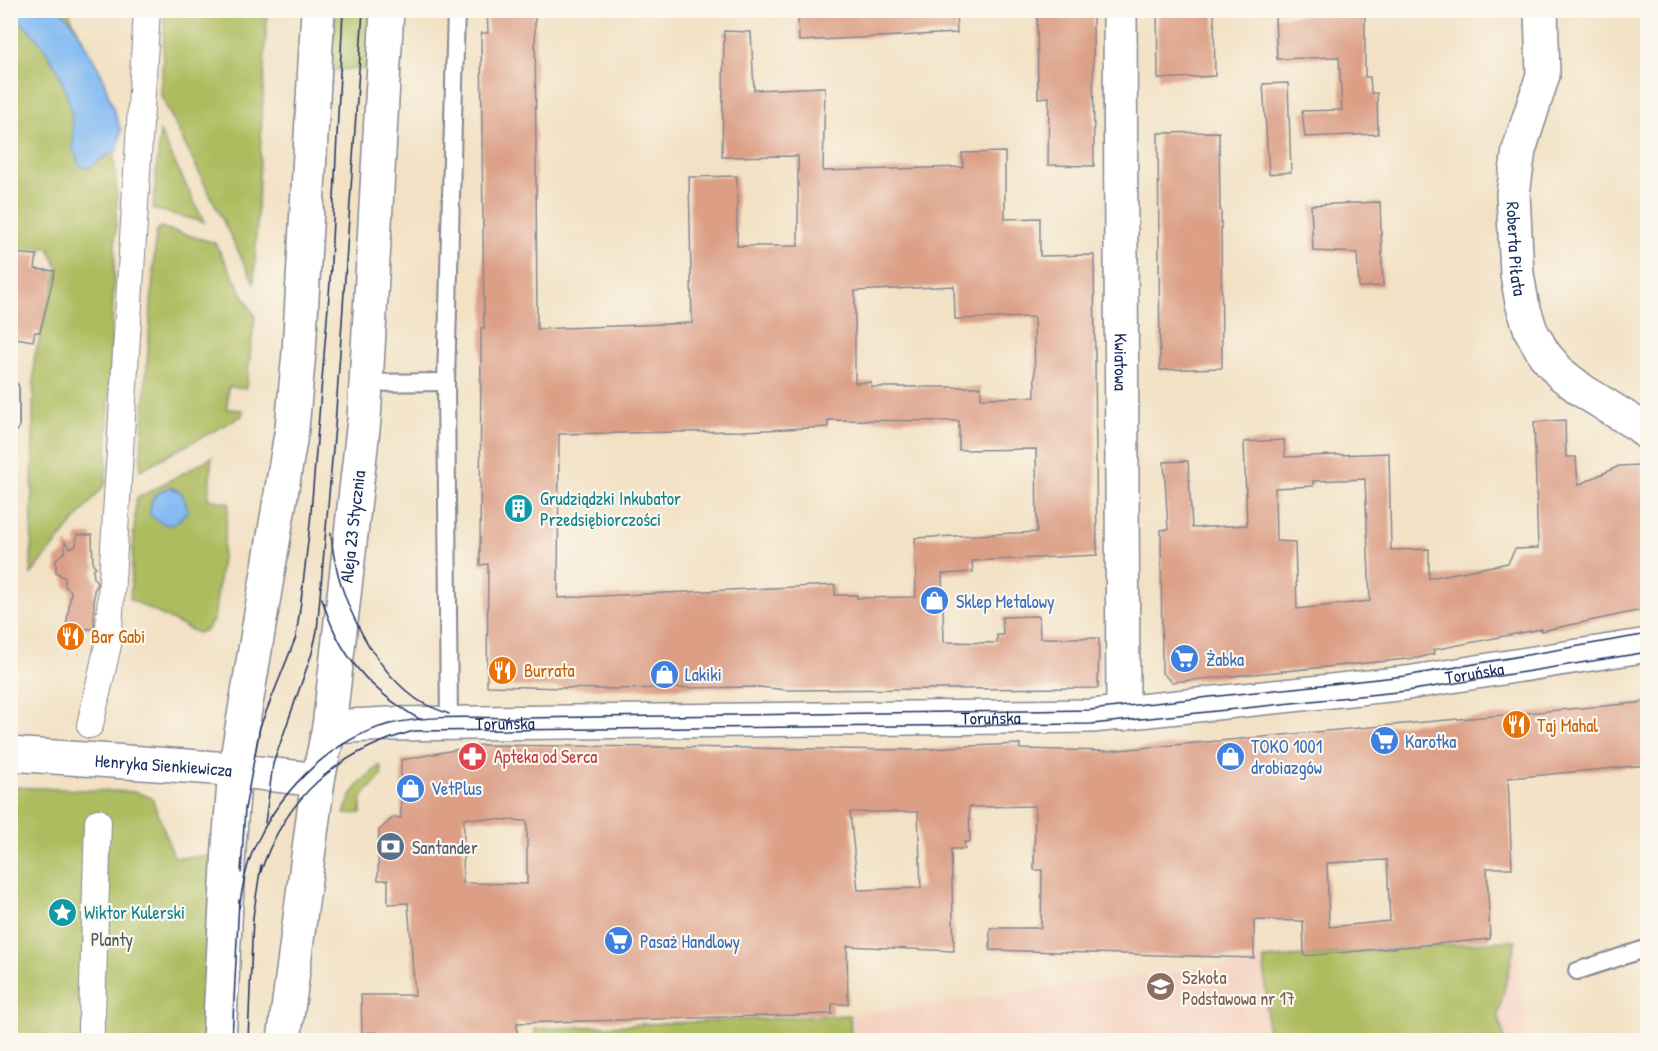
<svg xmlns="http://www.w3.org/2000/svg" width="1658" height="1051" viewBox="0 0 1658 1051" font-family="'Patrick Hand',sans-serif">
<rect width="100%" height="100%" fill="#fbf7ec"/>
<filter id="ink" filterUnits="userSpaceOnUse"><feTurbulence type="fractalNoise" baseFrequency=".0167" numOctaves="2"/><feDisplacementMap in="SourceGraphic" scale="12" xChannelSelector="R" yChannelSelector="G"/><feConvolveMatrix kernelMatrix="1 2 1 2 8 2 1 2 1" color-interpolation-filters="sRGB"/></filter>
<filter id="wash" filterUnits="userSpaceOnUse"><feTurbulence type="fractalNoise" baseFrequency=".008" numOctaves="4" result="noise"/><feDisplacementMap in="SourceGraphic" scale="24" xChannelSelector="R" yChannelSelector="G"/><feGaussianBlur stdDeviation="1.35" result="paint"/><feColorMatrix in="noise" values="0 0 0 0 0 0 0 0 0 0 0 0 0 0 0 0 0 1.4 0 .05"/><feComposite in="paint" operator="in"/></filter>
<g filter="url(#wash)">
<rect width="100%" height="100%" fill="#f2e1c4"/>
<polygon fill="#f5d3c2" points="1516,940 1527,1040 851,1040 850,1015 1264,959"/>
<g fill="#adbc5f" stroke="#64765e" stroke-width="1.5">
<polygon points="10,11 68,11 86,46 111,115 117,197 106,483 31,574 34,359 58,268 49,248 19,249 11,226"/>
<polygon points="165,11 267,11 254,283 161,96"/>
<polygon points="335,11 373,11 369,69 331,70"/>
<polygon points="160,132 204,222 153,209"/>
<polygon points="160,227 215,243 255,317 246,388 228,387 227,409 243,410 242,416 140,470 156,232"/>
<polygon points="212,457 208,499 229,503 214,619 206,630 197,633 130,599 136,499"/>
<path d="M380,765c7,17 -12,19 -18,33 -1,4 -1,10 -1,15l-17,1c7,-24 17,-33 36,-49z"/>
<polygon points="11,787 136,792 152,798 174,857 217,856 209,1040 11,1040"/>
<polygon points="1516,940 1498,1015 1505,1040 1268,1040 1264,959"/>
<polygon points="850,1015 851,1040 535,1040 535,1029"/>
</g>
<g fill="#82baf2" stroke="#4e74a8" stroke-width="1.5">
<path d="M11,10l50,1 11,11 29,51 20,58 -4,20 -11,5 -17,12 -9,-1 -5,-14 -2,-2c3,-43 -11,-84 -40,-117 -7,-8 -17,-15 -22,-24z"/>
<path d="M170,487l12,6 6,17c-14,18 -20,20 -38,5 0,-18 4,-21 20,-28z"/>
</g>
<g id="blocks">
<g fill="#dc9f86" fill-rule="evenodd">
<path d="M487,10h48l2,319 155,-6 -3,-146 48,-1v70h61v-90l-76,1 2,-126 27,1 3,58 71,-3 -2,84 140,-4 -1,-14 43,-1v67l35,-1v38l54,-1 3,300 -125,6 1,11 -31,2 2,68 53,1v-8h6l-1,-18 37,-1 1,22h59l-1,50 -311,2 -28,-3 -158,2 -114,-3 1,-122 -8,1 1,-237h3l-3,-295h7zM954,286l1,33 79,-2 1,80 -54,1v-11h-110v-5l-16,1v-92zM828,420l131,1v29l77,-1 1,83 -122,6 1,59 -59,1v-3h-22v-10l-277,13 1,-164 183,-3 86,-4z"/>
<polygon points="926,10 956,10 957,33 799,41 798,16"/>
<polygon points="1037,10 1093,10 1094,166 1048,165 1049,97 1038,98"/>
<polygon points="1157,10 1214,10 1215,76 1158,79"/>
<polygon points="1306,10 1365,10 1365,77 1370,77 1371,93 1377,93 1378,134 1305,137 1302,111 1342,110 1339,57 1277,59 1275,17 1306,15"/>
<polygon points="1288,83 1291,172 1269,174 1263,84"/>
<polygon points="1219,132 1220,210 1221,210 1222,368 1160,370 1158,133"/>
<polygon points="1380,202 1383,286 1359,287 1357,253 1313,251 1311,205"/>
<polygon points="10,253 37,255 35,269 55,271 40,332 35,332 33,341 10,337"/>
<path d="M1565,420l1,37h10l2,28 41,-19 23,-1 5,60v84l-106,22v-2l-108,21 1,4 -16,4 -246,24 -10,-9 -1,-143 7,-1 -4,-67 24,-1 4,67 55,-3 -3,-83 40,-2 1,17 104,-4 2,97 38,-1v29l79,-15 7,-14 23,-1 -4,-126zM1365,479l5,122 -73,8 -2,-67 -19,-1 -1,-53 38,-2v-5z"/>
<polygon points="77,535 92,535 93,564 96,567 93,569 94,578 97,582 96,588 94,590 94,629 66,628 71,591 65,586 65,578 56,572 56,559 65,552 65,542 70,548 76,546"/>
<path d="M1647,702v63l-139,13 4,90h-25l3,71 -186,17 -1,-35 -49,-1v38l-264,-8v-22h51l1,-58h-8l1,-64 -66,1 1,35h-6l1,7h-14l3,102 -107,-5 1,58h-16v10l-315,9v18h-140l-1,-9 -14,1 -1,-38h54l-7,-92 -20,1v-24h-10l1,-50 15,-13 7,1v-58l80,-15 435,5 30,-2v-1l74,-3v5l87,2zM850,812h68l3,76 -63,2zM464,818l63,3v63l-64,-1zM1387,860l3,61 -61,6 -2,-64z"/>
</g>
</g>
</g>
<g filter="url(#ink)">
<use href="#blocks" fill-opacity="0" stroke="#868891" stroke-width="1.5"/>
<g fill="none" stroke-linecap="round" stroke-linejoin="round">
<defs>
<g id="service">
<polyline points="366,383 446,382"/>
<polyline points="10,389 10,425"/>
<polyline points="449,724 446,382 456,10"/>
<polyline points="1577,971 1648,948"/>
</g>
<g id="pedestrian">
<polyline points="90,725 108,645 147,10"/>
<polyline points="92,1015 98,822"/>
<polyline points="91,1040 91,1022"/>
</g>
<g id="minor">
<path id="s1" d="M1120,10l3,704"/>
<path id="s2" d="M1541,10l2,65 -24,75 -6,44 4,80 5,29 9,28 13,23 17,20 22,17 58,36 7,7"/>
<path id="s3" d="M329,727l61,-3 702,-8 315,-33 241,-38"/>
</g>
<g id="tertiary">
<path id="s4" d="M10,754l205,14 103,12"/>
<polyline points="219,1040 229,845 235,770 292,428 299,352 318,10"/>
<path id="s5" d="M284,1040l34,-260 11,-53 35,-307 23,-410"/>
</g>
</defs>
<use href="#service" stroke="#868891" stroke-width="20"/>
<use href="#pedestrian" stroke="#868891" stroke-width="28"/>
<use href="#minor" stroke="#868891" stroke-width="36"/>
<use href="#tertiary" stroke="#868891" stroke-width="36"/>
<use href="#service" stroke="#fff" stroke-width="16"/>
<use href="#pedestrian" stroke="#fff" stroke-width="26"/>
<use href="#minor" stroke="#fff" stroke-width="33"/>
<use href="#tertiary" stroke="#fff" stroke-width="33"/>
<g stroke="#1b2f5e" stroke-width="1.5">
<path d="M331,533c4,57 37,130 84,165 10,8 22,11 34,16"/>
<path d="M322,598c16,57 48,93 99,122"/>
<polyline points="265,823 273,764 312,653 317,631 335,426 363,10"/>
<polyline points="241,873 245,809 260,727 296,637 301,601 310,524 330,283 343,10"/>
<path d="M260,874c25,-77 77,-122 154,-143l678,-7 315,-33 241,-39"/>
<path d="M239,908c4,-24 8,-49 20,-70 25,-51 75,-100 131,-114 44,-10 89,-6 133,-6l567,-8 315,-34 243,-42"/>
<polyline points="232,1040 239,900"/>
<polyline points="248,1040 253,917 261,865"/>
</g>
</g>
</g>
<defs>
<symbol id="building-disc" viewBox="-11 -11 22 22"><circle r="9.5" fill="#0f9aa8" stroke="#fbf7ec"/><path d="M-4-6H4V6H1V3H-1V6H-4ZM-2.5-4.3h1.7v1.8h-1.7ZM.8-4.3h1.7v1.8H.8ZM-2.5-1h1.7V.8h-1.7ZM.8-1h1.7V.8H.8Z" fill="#fff"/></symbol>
<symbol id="shop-disc" viewBox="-11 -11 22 22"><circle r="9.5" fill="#3f7fe0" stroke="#fbf7ec"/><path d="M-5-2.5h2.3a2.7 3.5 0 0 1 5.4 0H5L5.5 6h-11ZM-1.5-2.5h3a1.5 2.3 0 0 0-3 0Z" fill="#fff"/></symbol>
<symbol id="restaurant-disc" viewBox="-11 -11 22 22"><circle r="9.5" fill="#e8710a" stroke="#fbf7ec"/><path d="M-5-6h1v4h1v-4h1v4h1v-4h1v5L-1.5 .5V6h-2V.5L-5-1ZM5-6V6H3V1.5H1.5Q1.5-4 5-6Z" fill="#fff"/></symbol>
<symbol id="supermarket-disc" viewBox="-11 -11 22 22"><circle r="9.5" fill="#3f7fe0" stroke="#fbf7ec"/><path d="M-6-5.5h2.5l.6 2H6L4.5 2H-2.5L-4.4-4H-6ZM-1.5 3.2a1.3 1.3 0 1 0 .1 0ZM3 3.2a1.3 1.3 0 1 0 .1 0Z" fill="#fff"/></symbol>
<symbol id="pharmacy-disc" viewBox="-11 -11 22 22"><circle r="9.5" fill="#e0444e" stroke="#fbf7ec"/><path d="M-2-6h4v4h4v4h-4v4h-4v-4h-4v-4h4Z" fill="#fff"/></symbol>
<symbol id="bank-disc" viewBox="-11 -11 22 22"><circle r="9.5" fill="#5c6f8a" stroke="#fbf7ec"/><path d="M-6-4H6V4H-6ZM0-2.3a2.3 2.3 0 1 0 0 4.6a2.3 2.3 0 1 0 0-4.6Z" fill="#fff"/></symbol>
<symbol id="sight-disc" viewBox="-11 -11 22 22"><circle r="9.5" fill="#0f9aa8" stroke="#fbf7ec"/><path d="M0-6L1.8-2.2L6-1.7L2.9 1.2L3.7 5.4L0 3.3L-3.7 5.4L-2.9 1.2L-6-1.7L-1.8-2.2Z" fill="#fff"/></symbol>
<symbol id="school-disc" viewBox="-11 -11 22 22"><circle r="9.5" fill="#8d6e63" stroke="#fbf7ec"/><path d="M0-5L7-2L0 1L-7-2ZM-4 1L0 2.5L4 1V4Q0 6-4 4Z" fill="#fff"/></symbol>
</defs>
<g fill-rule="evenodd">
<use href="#building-disc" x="502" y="492" width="33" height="33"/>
<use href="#shop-disc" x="918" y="584" width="33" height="33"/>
<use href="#restaurant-disc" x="54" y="620" width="33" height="33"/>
<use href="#supermarket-disc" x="1168" y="642" width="33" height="33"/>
<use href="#restaurant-disc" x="486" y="654" width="33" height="33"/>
<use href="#shop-disc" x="648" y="658" width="33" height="33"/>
<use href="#restaurant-disc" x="1500" y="708" width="33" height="33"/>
<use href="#supermarket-disc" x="1368" y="724" width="33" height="33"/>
<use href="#pharmacy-disc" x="456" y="740" width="33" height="33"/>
<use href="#shop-disc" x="1214" y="740" width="33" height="33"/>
<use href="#shop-disc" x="394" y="772" width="33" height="33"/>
<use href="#bank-disc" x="374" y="830" width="33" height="33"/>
<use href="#sight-disc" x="46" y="896" width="33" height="33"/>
<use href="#supermarket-disc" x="602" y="924" width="33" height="33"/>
<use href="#school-disc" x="1144" y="970" width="33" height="33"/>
</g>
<g text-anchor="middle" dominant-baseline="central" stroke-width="4.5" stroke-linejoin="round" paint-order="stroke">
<g font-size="18" fill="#1b2f5e" stroke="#fbf7ec">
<text stroke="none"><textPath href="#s2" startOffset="243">Roberta Piłata</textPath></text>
<text stroke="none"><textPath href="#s1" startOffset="352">Kwiatowa</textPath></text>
<text stroke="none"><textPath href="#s5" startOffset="518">Aleja 23 Stycznia</textPath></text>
<text stroke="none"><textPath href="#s3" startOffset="1148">Toruńska</textPath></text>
<text stroke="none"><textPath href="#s3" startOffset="662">Toruńska</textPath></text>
<text stroke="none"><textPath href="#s3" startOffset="176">Toruńska</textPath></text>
<text stroke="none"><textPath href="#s4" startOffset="154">Henryka Sienkiewicza</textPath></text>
</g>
<g font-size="18" fill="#0d838f" stroke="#fbf7ec" text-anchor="start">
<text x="540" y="498">Grudziądzki Inkubator<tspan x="540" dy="21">Przedsiębiorczości</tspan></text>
<text x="84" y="912">Wiktor Kulerski</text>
</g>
<g font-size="18" fill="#366cbe" stroke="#fbf7ec" text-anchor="start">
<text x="956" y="601">Sklep Metalowy</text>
<text x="1206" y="659">Żabka</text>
<text x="685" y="674">Lakiki</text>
<text x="1405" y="741">Karotka</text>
<text x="1251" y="746">TOKO 1001<tspan x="1251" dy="21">drobiazgów</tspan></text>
<text x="431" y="788">VetPlus</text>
<text x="640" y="941">Pasaż Handlowy</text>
</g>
<g font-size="18" fill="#c56008" stroke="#fbf7ec" text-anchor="start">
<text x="91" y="636">Bar Gabi</text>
<text x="524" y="670">Burrata</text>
<text x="1537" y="725">Taj Mahal</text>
</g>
<g font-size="18" fill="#be3a42" stroke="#fbf7ec" text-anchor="start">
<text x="494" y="756">Apteka od Serca</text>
</g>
<g font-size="18" fill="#4e5e75" stroke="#fbf7ec" text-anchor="start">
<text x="412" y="847">Santander</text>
</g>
<g font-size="18" fill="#47595e" stroke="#fbf7ec">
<text x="112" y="939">Planty</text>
</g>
<g font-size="18" fill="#785e54" stroke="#fbf7ec" text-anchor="start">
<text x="1182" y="977">Szkoła<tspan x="1182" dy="21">Podstawowa nr 17</tspan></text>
</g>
</g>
<rect width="1658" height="1051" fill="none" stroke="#fbf7ec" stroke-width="36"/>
</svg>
